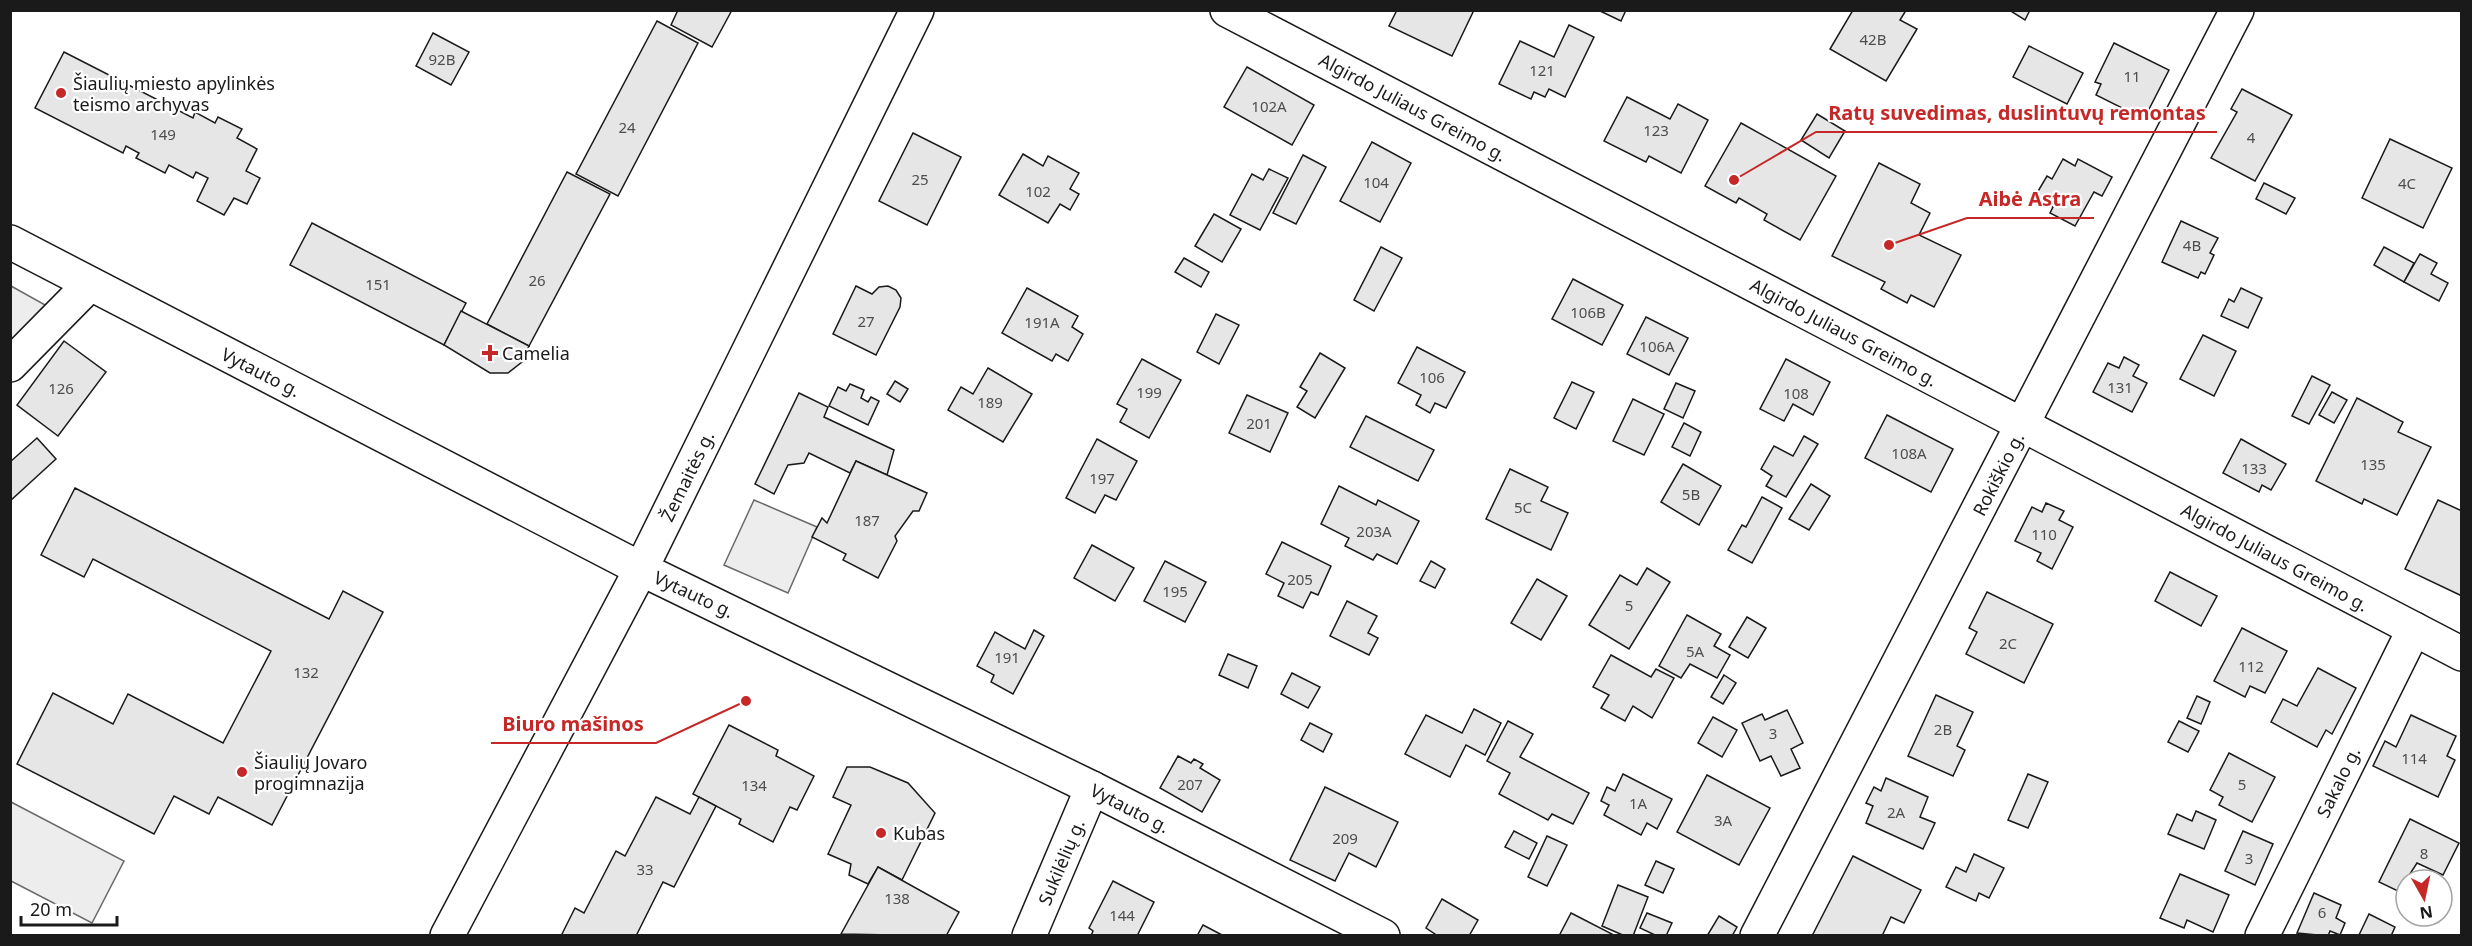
<svg xmlns="http://www.w3.org/2000/svg" width="2472" height="946" viewBox="0 0 2472 946" font-family="'Noto Sans',sans-serif">
<rect width="100%" height="100%" fill="#fff"/>
<g fill="#ededed" stroke="#6a6a6a" stroke-width="1.5">
<polygon points="11,286 47,306 11,358"/>
<polygon points="754,500 817,527 788,593 724,565"/>
<polygon points="11,802 124,861 92,923 11,881"/>
</g>
<g fill="#e6e6e6" stroke="#1a1a1a" stroke-width="1.5">
<polygon points="678,10 732,10 712,47 671,25"/>
<polygon points="1397,10 1474,10 1452,56 1389,26"/>
<polygon points="1598,10 1626,10 1621,21"/>
<polygon points="1853,10 1902,10 1905,12 1900,20 1917,29 1886,81 1830,49"/>
<polygon points="2009,10 2030,10 2025,20"/>
<polygon points="657,21 698,43 618,196 576,174"/>
<polygon points="1569,25 1594,37 1565,97 1549,89 1545,97 1534,92 1531,99 1499,84 1520,41 1554,57"/>
<polygon points="433,33 469,52 451,85 416,66"/>
<polygon points="2114,43 2169,70 2144,119 2096,95 2101,84 2095,82"/>
<polygon points="2029,46 2083,73 2067,104 2013,77"/>
<polygon points="64,52 193,118 195,112 215,123 218,117 242,129 237,138 257,149 246,171 260,178 247,204 234,198 224,215 197,201 208,178 196,172 193,178 169,165 165,173 136,158 139,153 126,146 123,153 35,108"/>
<polygon points="1247,67 1314,105 1292,145 1224,107"/>
<polygon points="2242,89 2292,115 2255,181 2211,158 2237,112 2231,109"/>
<polygon points="1627,97 1670,119 1678,104 1708,120 1681,173 1649,156 1646,162 1604,141"/>
<polygon points="1817,114 1845,131 1829,158 1801,140"/>
<polygon points="1741,123 1836,176 1800,240 1764,220 1767,214 1739,198 1736,203 1705,186"/>
<polygon points="913,133 961,157 927,225 879,201"/>
<polygon points="2390,139 2452,168 2423,228 2362,198"/>
<polygon points="1372,142 1411,163 1380,222 1340,201"/>
<polygon points="1023,154 1043,166 1048,156 1079,173 1070,189 1079,194 1070,210 1060,204 1048,223 999,195"/>
<polygon points="1303,155 1326,167 1296,224 1273,213"/>
<polygon points="2063,159 2075,166 2078,159 2112,177 2102,196 2094,192 2075,226 2050,213 2053,207 2034,198 2047,176 2052,179"/>
<polygon points="1879,163 1920,184 1911,203 1930,213 1919,235 1961,255 1934,307 1911,295 1907,303 1881,289 1885,282 1832,256"/>
<polygon points="1269,169 1288,178 1260,230 1230,215 1252,174 1263,180"/>
<polygon points="567,172 610,194 529,346 487,324"/>
<polygon points="2264,183 2295,198 2286,214 2256,199"/>
<polygon points="1214,214 1241,229 1222,262 1195,246"/>
<polygon points="2181,221 2218,238 2210,253 2214,255 2205,274 2201,272 2198,278 2162,262"/>
<polygon points="312,223 466,303 444,345 290,265"/>
<polygon points="1381,247 1402,258 1374,311 1354,300"/>
<polygon points="2384,247 2414,263 2404,282 2374,265"/>
<polygon points="2420,254 2437,263 2431,274 2448,283 2439,301 2404,282"/>
<polygon points="1184,258 1209,272 1201,287 1175,272"/>
<polygon points="1573,279 1623,305 1602,345 1552,319"/>
<polygon points="856,286 872,294 879,287 888,286 896,290 901,298 900,307 876,355 833,334"/>
<polygon points="1027,288 1078,316 1072,327 1083,334 1068,361 1056,354 1052,361 1002,333"/>
<polygon points="2241,288 2262,298 2248,328 2221,316 2229,299 2234,302"/>
<polygon points="461,311 529,346 522,362 508,373 490,373 444,345"/>
<polygon points="1216,314 1239,325 1219,364 1197,352"/>
<polygon points="1646,317 1688,338 1669,375 1627,354"/>
<polygon points="2203,335 2236,351 2214,396 2180,379"/>
<polygon points="64,341 106,372 58,436 17,405"/>
<polygon points="1417,347 1465,372 1446,408 1435,403 1430,413 1416,405 1421,395 1398,383"/>
<polygon points="1320,353 1345,368 1315,418 1297,407 1307,391 1300,387"/>
<polygon points="2124,357 2139,365 2133,376 2147,383 2132,412 2093,392 2108,363 2119,368"/>
<polygon points="1142,359 1181,380 1149,438 1120,422 1127,409 1117,404"/>
<polygon points="1786,359 1830,382 1813,415 1793,404 1784,421 1760,409"/>
<polygon points="988,368 1032,394 1003,442 948,410 961,387 973,394"/>
<polygon points="2312,376 2330,385 2309,424 2292,416"/>
<polygon points="895,381 908,389 900,402 887,394"/>
<polygon points="1572,382 1594,392 1576,429 1554,418"/>
<polygon points="1676,383 1695,391 1683,418 1664,409"/>
<polygon points="850,384 864,390 861,398 868,402 871,397 879,401 868,425 829,406 838,387 846,391"/>
<polygon points="2332,392 2347,400 2334,423 2319,415"/>
<polygon points="799,393 828,407 824,417 894,450 887,475 856,461 850,473 809,453 804,463 788,465 774,494 755,484"/>
<polygon points="1247,395 1288,413 1270,452 1229,433"/>
<polygon points="2357,398 2403,422 2398,432 2431,447 2397,515 2364,499 2362,504 2316,481"/>
<polygon points="1633,399 1664,414 1644,455 1613,441"/>
<polygon points="1887,415 1953,449 1931,492 1865,458"/>
<polygon points="1366,416 1434,450 1418,481 1350,447"/>
<polygon points="1684,423 1701,432 1690,456 1672,447"/>
<polygon points="1804,436 1818,444 1786,497 1766,486 1772,476 1761,469 1774,446 1793,456"/>
<polygon points="37,438 56,459 10,501 10,462"/>
<polygon points="1097,439 1137,461 1116,500 1105,495 1095,513 1066,498"/>
<polygon points="2241,439 2286,464 2271,490 2262,485 2259,492 2223,473"/>
<polygon points="856,461 927,493 919,511 913,511 895,536 897,541 878,578 843,560 846,554 812,537 822,518 827,523"/>
<polygon points="1683,464 1721,486 1699,525 1661,502"/>
<polygon points="1510,469 1548,487 1541,501 1568,513 1551,550 1486,519"/>
<polygon points="1811,484 1830,496 1809,530 1789,519"/>
<polygon points="1339,486 1376,505 1378,500 1419,521 1397,564 1377,554 1373,560 1345,546 1349,538 1321,524"/>
<polygon points="75,488 329,619 343,591 383,612 272,825 218,797 209,814 174,796 154,834 17,764 53,693 113,724 128,694 223,743 271,651 93,559 84,577 41,555"/>
<polygon points="1762,497 1782,508 1752,563 1728,550 1742,525 1746,527"/>
<polygon points="2438,500 2462,511 2462,596 2405,569"/>
<polygon points="2046,503 2064,511 2059,520 2073,527 2052,569 2037,561 2041,553 2015,541 2032,507 2042,512"/>
<polygon points="1282,542 1331,566 1318,595 1311,592 1303,608 1278,596 1284,583 1266,574"/>
<polygon points="1092,545 1134,568 1115,601 1074,578"/>
<polygon points="1165,561 1206,582 1185,622 1144,601"/>
<polygon points="1431,561 1445,569 1435,588 1420,581"/>
<polygon points="1647,568 1670,582 1629,649 1589,625 1620,575 1637,585"/>
<polygon points="2170,572 2217,596 2201,626 2155,601"/>
<polygon points="1537,579 1567,596 1541,640 1511,623"/>
<polygon points="1987,592 2053,624 2024,683 1966,654 1977,632 1969,628"/>
<polygon points="1347,601 1377,616 1368,633 1378,638 1369,655 1330,636"/>
<polygon points="1687,615 1721,634 1714,646 1730,655 1717,678 1690,664 1681,678 1659,666"/>
<polygon points="1747,617 1766,628 1748,658 1729,647"/>
<polygon points="2242,628 2287,651 2265,693 2250,686 2245,697 2214,681"/>
<polygon points="1034,630 1044,636 1013,694 991,682 994,675 977,666 995,632 1025,649"/>
<polygon points="1228,654 1257,666 1248,688 1219,675"/>
<polygon points="1611,655 1651,677 1656,669 1674,678 1652,718 1633,706 1625,721 1601,708 1609,695 1593,687"/>
<polygon points="2318,668 2356,688 2332,734 2326,730 2317,747 2271,722 2283,699 2297,706"/>
<polygon points="1292,673 1320,687 1308,708 1281,694"/>
<polygon points="1724,675 1736,683 1723,704 1711,697"/>
<polygon points="1936,695 1973,712 1957,746 1965,750 1953,776 1908,756"/>
<polygon points="2197,696 2210,702 2201,724 2187,718"/>
<polygon points="1474,709 1501,723 1485,755 1466,745 1450,777 1405,754 1426,715 1462,733"/>
<polygon points="1787,710 1803,743 1791,749 1800,768 1781,776 1771,756 1760,761 1742,723 1762,714 1765,720"/>
<polygon points="2411,715 2456,736 2447,756 2455,760 2438,797 2373,766 2385,741 2396,747"/>
<polygon points="1713,717 1737,730 1722,757 1698,743"/>
<polygon points="1508,721 1533,734 1520,757 1589,793 1573,824 1552,814 1548,820 1499,794 1510,773 1487,761"/>
<polygon points="2179,721 2199,731 2188,752 2168,742"/>
<polygon points="1310,723 1332,734 1323,752 1301,740"/>
<polygon points="729,725 778,750 776,756 814,776 797,810 790,807 773,842 739,824 741,819 693,794"/>
<polygon points="2229,753 2275,777 2252,822 2219,805 2223,797 2210,790"/>
<polygon points="1178,756 1191,763 1194,759 1203,764 1200,768 1220,780 1202,812 1160,788"/>
<polygon points="847,767 870,767 908,783 935,813 902,880 878,867 868,884 849,875 851,864 828,854 851,805 833,797"/>
<polygon points="1623,774 1672,799 1657,829 1647,823 1641,835 1604,815 1609,805 1601,801 1607,787 1615,791"/>
<polygon points="2028,774 2048,782 2028,828 2008,820"/>
<polygon points="1707,775 1770,808 1739,865 1677,832"/>
<polygon points="1886,778 1928,797 1920,817 1935,823 1923,849 1866,823 1873,806 1866,803 1874,787 1881,791"/>
<polygon points="1325,787 1398,822 1376,867 1349,853 1335,881 1290,860"/>
<polygon points="656,797 690,814 699,797 716,806 674,887 663,882 636,936 561,936 575,908 584,913 616,851 625,856"/>
<polygon points="2196,811 2216,820 2204,849 2168,834 2177,814 2192,821"/>
<polygon points="2410,819 2459,843 2443,875 2417,863 2406,880 2402,893 2379,882"/>
<polygon points="1514,831 1537,843 1529,859 1505,847"/>
<polygon points="2243,831 2273,844 2255,885 2225,871"/>
<polygon points="1547,836 1567,845 1547,886 1528,877"/>
<polygon points="1974,854 2004,868 1989,898 1979,893 1976,901 1946,887 1956,867 1966,872"/>
<polygon points="1853,856 1921,890 1904,923 1891,917 1882,936 1812,936"/>
<polygon points="1656,861 1674,869 1663,893 1645,885"/>
<polygon points="878,867 959,912 946,936 841,934"/>
<polygon points="2180,874 2229,895 2213,932 2187,920 2184,928 2160,918"/>
<polygon points="1113,881 1154,902 1137,936 1091,936 1093,931 1089,928"/>
<polygon points="1618,885 1648,897 1633,936 1625,936 1602,926"/>
<polygon points="2314,893 2341,905 2336,918 2345,923 2340,935 2330,931 2328,936 2297,933"/>
<polygon points="1442,899 1478,920 1469,936 1438,936 1426,928"/>
<polygon points="1571,913 1612,934 1611,936 1559,936"/>
<polygon points="1647,913 1672,923 1666,936 1657,936 1640,928"/>
<polygon points="2369,914 2395,927 2391,936 2359,935"/>
<polygon points="1719,916 1737,927 1732,936 1707,936"/>
<polygon points="1203,925 1224,936 1197,936"/>
</g>
<g fill="none" stroke-linecap="round" stroke-linejoin="round">
<defs>
<g id="minor">
<polyline points="1227,10 2462,654"/>
<polyline points="10,365 90,284"/>
<polyline points="1029,936 1092,788"/>
<polyline points="1757,936 2237,10"/>
<polyline points="2262,936 2414,629"/>
</g>
<polyline id="major" points="641,569 1092,788 1383,936"/>
<g id="highway">
<polyline points="10,242 641,569"/>
<polyline points="447,936 641,569 917,10"/>
</g>
</defs>
<use href="#minor" stroke="#1a1a1a" stroke-width="36"/>
<use href="#major" stroke="#1a1a1a" stroke-width="36"/>
<use href="#highway" stroke="#1a1a1a" stroke-width="36"/>
<use href="#minor" stroke="#fff" stroke-width="33"/>
<use href="#major" stroke="#fff" stroke-width="33"/>
<use href="#highway" stroke="#fff" stroke-width="33"/>
</g>
<g fill="#c62828" stroke="#fff" stroke-width="2">
<circle cx="61" cy="93" r="6"/>
<path d="M487 344h6v6h6v6h-6v6h-6v-6h-6v-6h6z"/>
<circle cx="242" cy="772" r="6"/>
<circle cx="881" cy="833" r="6"/>
</g>
<g text-anchor="middle" dominant-baseline="central" stroke-width="4.5" stroke-linejoin="round" paint-order="stroke">
<g font-size="15" fill="#4d4d4d">
<text x="1873" y="39">42B</text>
<text x="442" y="59">92B</text>
<text x="1542" y="70">121</text>
<text x="2132" y="76">11</text>
<text x="1269" y="106">102A</text>
<text x="627" y="127">24</text>
<text x="1656" y="130">123</text>
<text x="163" y="134">149</text>
<text x="2251" y="137">4</text>
<text x="920" y="179">25</text>
<text x="1376" y="182">104</text>
<text x="2407" y="183">4C</text>
<text x="1038" y="191">102</text>
<text x="2192" y="245">4B</text>
<text x="537" y="280">26</text>
<text x="378" y="284">151</text>
<text x="1588" y="312">106B</text>
<text x="866" y="321">27</text>
<text x="1042" y="322">191A</text>
<text x="1657" y="346">106A</text>
<text x="1432" y="377">106</text>
<text x="2120" y="387">131</text>
<text x="61" y="388">126</text>
<text x="1149" y="392">199</text>
<text x="1796" y="393">108</text>
<text x="990" y="402">189</text>
<text x="1259" y="423">201</text>
<text x="1909" y="453">108A</text>
<text x="2373" y="464">135</text>
<text x="2254" y="468">133</text>
<text x="1102" y="478">197</text>
<text x="1691" y="494">5B</text>
<text x="1523" y="507">5C</text>
<text x="867" y="520">187</text>
<text x="1374" y="531">203A</text>
<text x="2044" y="534">110</text>
<text x="1300" y="579">205</text>
<text x="1175" y="591">195</text>
<text x="1629" y="605">5</text>
<text x="2008" y="643">2C</text>
<text x="1695" y="651">5A</text>
<text x="1007" y="657">191</text>
<text x="2251" y="666">112</text>
<text x="306" y="672">132</text>
<text x="1943" y="729">2B</text>
<text x="1773" y="733">3</text>
<text x="2414" y="758">114</text>
<text x="1190" y="784">207</text>
<text x="2242" y="784">5</text>
<text x="754" y="785">134</text>
<text x="1638" y="803">1A</text>
<text x="1896" y="812">2A</text>
<text x="1723" y="820">3A</text>
<text x="1345" y="838">209</text>
<text x="2424" y="853">8</text>
<text x="2249" y="858">3</text>
<text x="645" y="869">33</text>
<text x="897" y="898">138</text>
<text x="2322" y="912">6</text>
<text x="1122" y="915">144</text>
</g>
<g font-size="18" fill="#1a1a1a" stroke="#fff" text-anchor="start">
<text x="73" y="83">Šiaulių miesto apylinkės<tspan x="73" dy="21">teismo archyvas</tspan></text>
<text x="502" y="353">Camelia</text>
<text x="254" y="762">Šiaulių Jovaro<tspan x="254" dy="21">progimnazija</tspan></text>
<text x="893" y="833">Kubas</text>
</g>
<g font-size="18" fill="#1a1a1a" stroke="#fff">
<text transform="translate(1413 107) rotate(28)">Algirdo Juliaus Greimo g.</text>
<text transform="translate(1844 332) rotate(28)">Algirdo Juliaus Greimo g.</text>
<text transform="translate(261 372) rotate(27)">Vytauto g.</text>
<text transform="translate(1998 474) rotate(-63)">Rokiškio g.</text>
<text transform="translate(687 476) rotate(-64)">Žemaitės g.</text>
<text transform="translate(2275 557) rotate(28)">Algirdo Juliaus Greimo g.</text>
<text transform="translate(694 594) rotate(25)">Vytauto g.</text>
<text transform="translate(2338 782) rotate(-64)">Sakalo g.</text>
<text transform="translate(1130 808) rotate(27)">Vytauto g.</text>
<text transform="translate(1061 862) rotate(-67)">Sukilėlių g.</text>
</g>
</g>
<path fill="none" stroke="#c62828" stroke-width="2" d="M1734 180L1816 132H2217M1889 245L1967 218H2094M746 701L656 743H491"/>
<g fill="#c62828" stroke="#fff" stroke-width="2">
<circle cx="1734" cy="180" r="6"/>
<circle cx="1889" cy="245" r="6"/>
<circle cx="746" cy="701" r="6"/>
</g>
<g font-size="20" text-anchor="middle" font-weight="bold" fill="#c62828" stroke="#fff" stroke-width="4.5" stroke-linejoin="round" paint-order="stroke">
<text x="2017" y="120">Ratų suvedimas, duslintuvų remontas</text>
<text x="2030" y="206">Aibė Astra</text>
<text x="573" y="731">Biuro mašinos</text>
</g>
<rect width="2472" height="946" fill="none" stroke="#1a1a1a" stroke-width="24"/>
<g transform="translate(2424 898) rotate(171)"><circle r="28" fill="#ffffff" stroke="#a3a3a3" stroke-width="1.5"/>
<path d="M0-4.5L10 22L0 15L-10 22Z" fill="#c62828"/>
<text y="-9" font-size="16" font-weight="bold" text-anchor="middle" fill="#1a1a1a">N</text>
</g>
<path d="M21 916v9h96v-9" fill="none" stroke="#1a1a1a" stroke-width="3"/>
<text x="30" y="916" font-size="18" fill="#1a1a1a" stroke="#ffffff" stroke-width="4.5" paint-order="stroke">20 m</text>
</svg>
